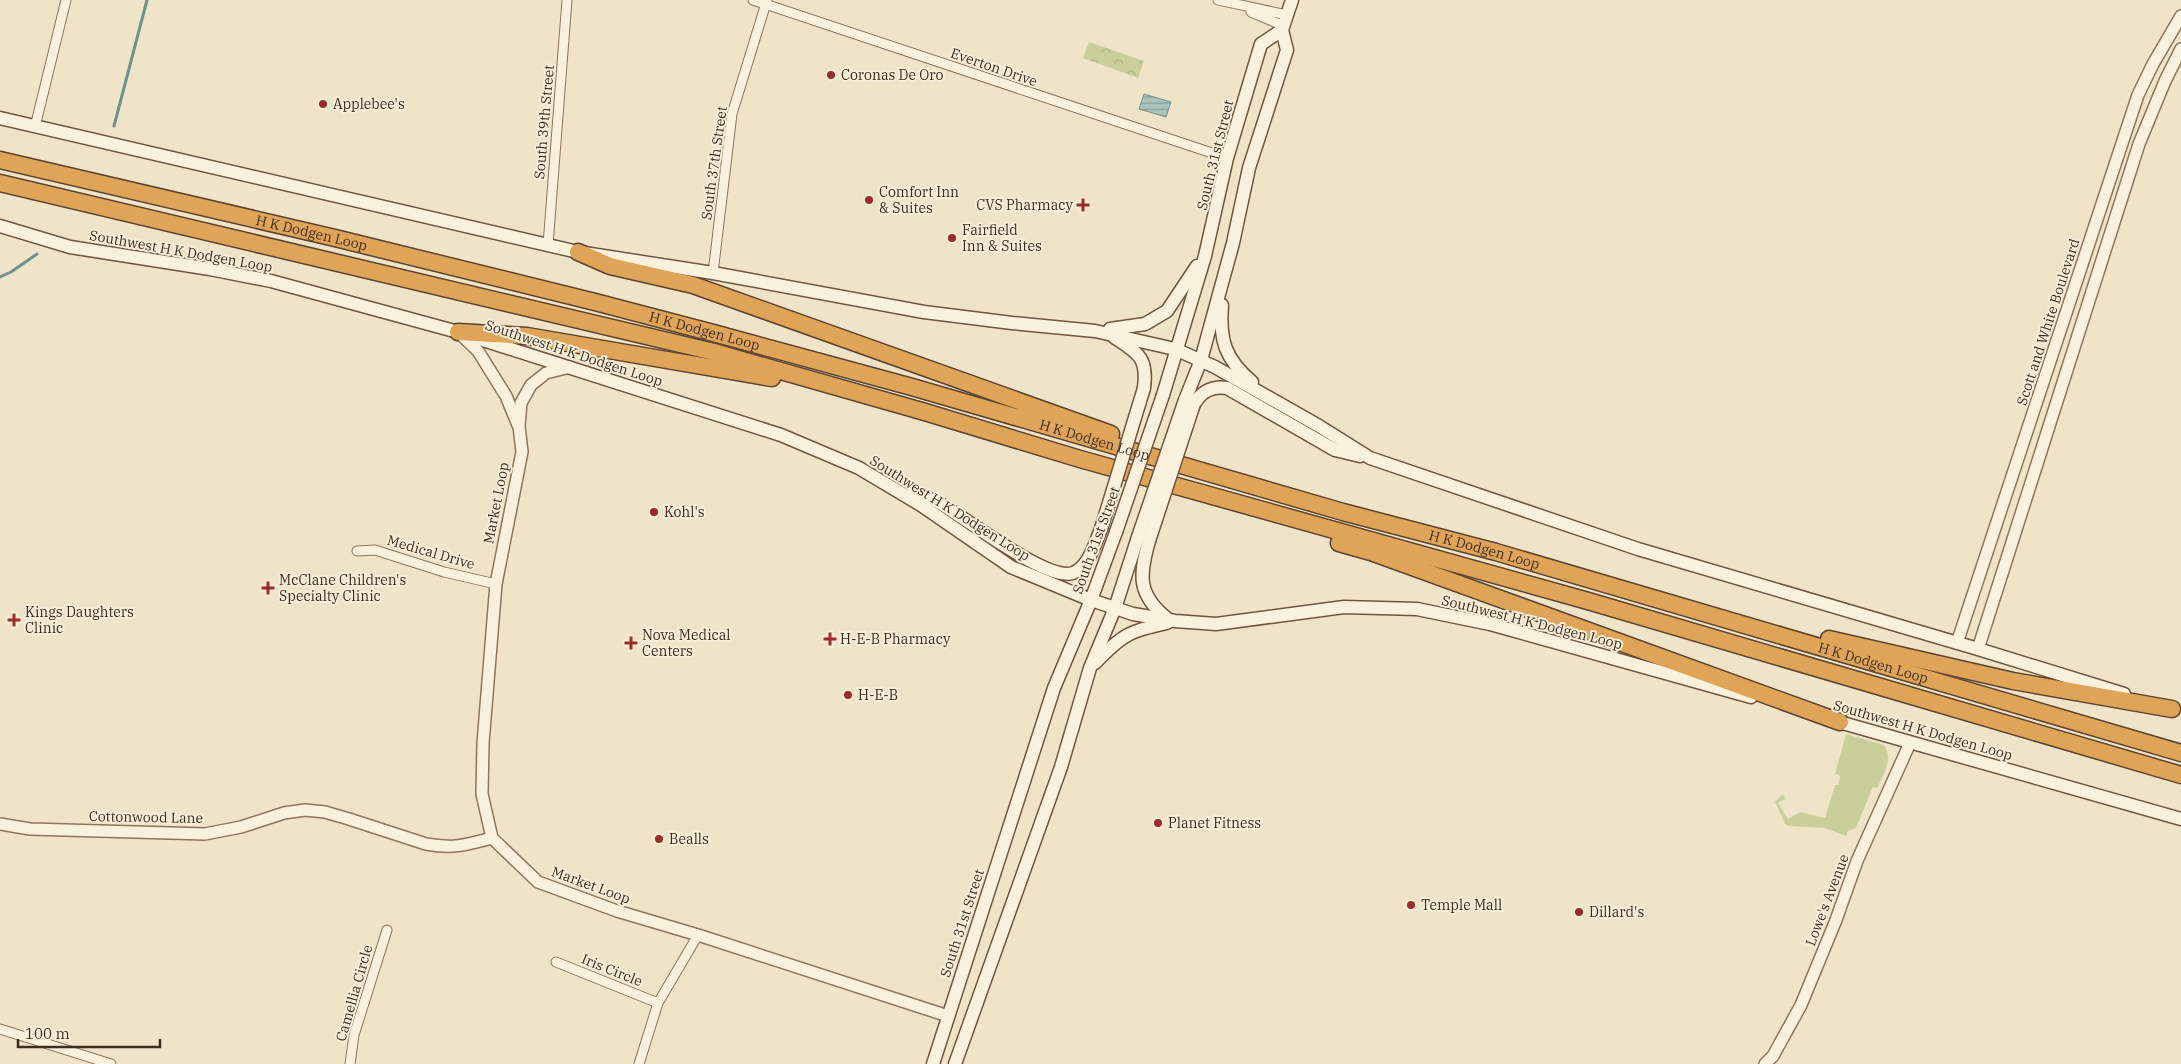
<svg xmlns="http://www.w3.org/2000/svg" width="2181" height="1064" viewBox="0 0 2181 1064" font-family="'IBM Plex Serif',serif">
<defs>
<pattern id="forest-crowns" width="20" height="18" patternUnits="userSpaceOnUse" patternTransform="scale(1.25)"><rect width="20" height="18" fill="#c9cf9b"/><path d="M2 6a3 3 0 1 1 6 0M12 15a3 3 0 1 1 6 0" fill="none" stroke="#aeb285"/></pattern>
<pattern id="water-rules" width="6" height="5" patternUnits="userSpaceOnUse" patternTransform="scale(1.25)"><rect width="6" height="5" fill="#a9c4bc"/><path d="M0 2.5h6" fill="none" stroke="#8ba098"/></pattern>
</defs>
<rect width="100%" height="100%" fill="#f0e4c8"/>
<path fill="#c9cf9b" d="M1846,734l38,11c10,13 -1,30 -7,43l-4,-1 -17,41 -8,3 -2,5 -21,-8 -36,-2 -4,-2 -10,-22 8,-8 2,5 -7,4 10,16 12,-7 25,6 10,-33h3l2,-9 -5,-2z"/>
<polygon fill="url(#forest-crowns)" points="1089,42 1144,61 1138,78 1083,58"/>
<polygon fill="url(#water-rules)" stroke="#6f938a" points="1144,94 1171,102 1166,117 1139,109"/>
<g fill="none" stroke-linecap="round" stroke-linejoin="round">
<g stroke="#6f938a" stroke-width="3">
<polyline points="114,126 147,0"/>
<polyline points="0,277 11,272 37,254"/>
</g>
<defs>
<g id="minor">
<polyline points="753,0 1227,158"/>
<polyline points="1218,0 1287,15"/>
<polyline points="1251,12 1284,26"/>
<polyline points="35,127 66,0"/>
<polyline points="548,245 567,0"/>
<polyline points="713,273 732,114 767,0"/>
<polyline points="357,551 375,550 444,572 496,584"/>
<polyline points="556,962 658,1003"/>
<polyline points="0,1029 111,1064"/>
<polyline points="350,1064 354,1035 387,930"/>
<polyline points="639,1064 658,1003 698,935"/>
</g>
<g id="tertiary">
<polyline points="458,332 478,351 506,396 518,425"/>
<polyline points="570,367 546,373 531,385 521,403 519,426 522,452 496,584 483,743 482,794 492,838 538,882 617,911 698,935 948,1016"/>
<polyline points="1957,643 2138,95 2153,64 2181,16"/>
<polyline points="1978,649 2139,144 2165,81 2181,49"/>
<path d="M0,824l30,5 175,5 36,-7 43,-14 21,-3 20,2 24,7 77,25c27,5 40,1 66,-6"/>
<polyline points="1765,1064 1773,1056 1801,1005 1836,920 1857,861 1910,743"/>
</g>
<g id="secondary">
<polyline points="0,118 578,252 713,273 924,312 1012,323 1095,331 1175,349 1215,367 1319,426 1370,458 1638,549 1978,649 2124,694"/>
<polyline points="0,226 70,247 210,269 271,281 458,332 781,435 859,468 921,505 1011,567 1091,600 1133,614 1175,621 1216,624 1344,607 1417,609 1490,624 1751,697"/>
<path d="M1222,305c-3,35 3,54 30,77"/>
<polyline points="1110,329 1145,324 1167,311 1197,266"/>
<path d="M1114,337c24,16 34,20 30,51"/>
<polyline points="1163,395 1205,256 1227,158 1261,44 1282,30 1292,0"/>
<polyline points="1185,400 1201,360 1233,243 1249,168 1287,50 1282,30"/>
<path d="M1194,404c8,-13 18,-18 33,-16l108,62 25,6"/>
<path d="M912,494c8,3 19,4 26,8 25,14 109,80 135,71 16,-6 22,-30 28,-44"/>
<path d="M1149,541c-10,35 -12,54 20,79"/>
<path d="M1095,663c27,-28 34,-32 72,-40"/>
<polyline points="1832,720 2181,819"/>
<polyline points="933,1064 1054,688 1091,600 1116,532"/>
<polyline points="955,1064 1061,767 1090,668 1115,608 1138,537"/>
</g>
<g id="motorway">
<path id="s1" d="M0,160l335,78 260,64 122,32 195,53 431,125 153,40 685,201"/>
<polyline points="0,183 714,352 925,412 1080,459 1588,601 2181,775"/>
<polyline points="578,252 610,266 693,285 1111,434"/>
<polyline points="458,332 527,336 772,378"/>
<polyline points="1339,543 1371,552 1840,722"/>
<polyline points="1829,639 2013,681 2172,709"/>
</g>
</defs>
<use href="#minor" stroke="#8d765c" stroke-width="11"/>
<use href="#tertiary" stroke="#8d765c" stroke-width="14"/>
<use href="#secondary" stroke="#6f573f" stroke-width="15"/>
<use href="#motorway" stroke="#5b4430" stroke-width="19"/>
<use href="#minor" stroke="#faf1dc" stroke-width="9"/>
<use href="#tertiary" stroke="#faf1dc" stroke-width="11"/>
<use href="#secondary" stroke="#faf1dc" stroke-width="12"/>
<use href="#motorway" stroke="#e0a458" stroke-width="16"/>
<defs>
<g id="secondary-bridge">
<polyline points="1101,529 1144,388"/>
<polyline points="1116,532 1163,395"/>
<polyline points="1138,537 1185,400"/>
<polyline points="1149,541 1194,404"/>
</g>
</defs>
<use href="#secondary-bridge" stroke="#6f573f" stroke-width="15" stroke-linecap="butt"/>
<use href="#secondary-bridge" stroke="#faf1dc" stroke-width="12"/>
</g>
<g fill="#9e2a2b" stroke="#f7eed8" stroke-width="2">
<circle cx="831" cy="75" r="5"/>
<circle cx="323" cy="104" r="5"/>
<circle cx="869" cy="200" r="5"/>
<path d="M1080.5 197.5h5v5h5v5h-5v5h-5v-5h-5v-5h5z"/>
<circle cx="952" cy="238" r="5"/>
<circle cx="654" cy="512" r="5"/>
<path d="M265.5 580.5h5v5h5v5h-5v5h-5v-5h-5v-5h5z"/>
<path d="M11.5 612.5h5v5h5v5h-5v5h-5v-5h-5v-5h5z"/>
<path d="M827.5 631.5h5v5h5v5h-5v5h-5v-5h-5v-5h5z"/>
<path d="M628.5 635.5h5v5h5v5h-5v5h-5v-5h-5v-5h5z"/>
<circle cx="848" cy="695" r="5"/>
<circle cx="1158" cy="823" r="5"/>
<circle cx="659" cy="839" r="5"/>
<circle cx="1411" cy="905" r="5"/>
<circle cx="1579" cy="912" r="5"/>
</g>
<g text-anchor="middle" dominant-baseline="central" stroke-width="4" stroke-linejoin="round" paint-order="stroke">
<g font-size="14" fill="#3d2e20" stroke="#f7eed8">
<text transform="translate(994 67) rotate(19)">Everton Drive</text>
<text transform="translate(544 122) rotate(-85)">South 39th Street</text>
<text transform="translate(1215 155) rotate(-76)">South 31st Street</text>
<text transform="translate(714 163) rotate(-82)">South 37th Street</text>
<text stroke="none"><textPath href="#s1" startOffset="320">H K Dodgen Loop</textPath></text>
<text transform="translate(181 251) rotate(10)">Southwest H K Dodgen Loop</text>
<text transform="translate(2048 322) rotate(-72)">Scott and White Boulevard</text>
<text stroke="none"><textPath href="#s1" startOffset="725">H K Dodgen Loop</textPath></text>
<text transform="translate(574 353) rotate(18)">Southwest H K Dodgen Loop</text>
<text stroke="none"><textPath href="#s1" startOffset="1130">H K Dodgen Loop</textPath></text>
<text transform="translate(496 503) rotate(-79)">Market Loop</text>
<text transform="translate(950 508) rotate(32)">Southwest H K Dodgen Loop</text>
<text transform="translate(1096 540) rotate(-70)">South 31st Street</text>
<text stroke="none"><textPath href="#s1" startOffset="1535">H K Dodgen Loop</textPath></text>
<text transform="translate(431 552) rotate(16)">Medical Drive</text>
<text transform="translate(1532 622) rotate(14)">Southwest H K Dodgen Loop</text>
<text stroke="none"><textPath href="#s1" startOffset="1940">H K Dodgen Loop</textPath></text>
<text transform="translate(1923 730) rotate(16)">Southwest H K Dodgen Loop</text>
<text transform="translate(146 817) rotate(1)">Cottonwood Lane</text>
<text transform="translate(591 885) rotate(20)">Market Loop</text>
<text transform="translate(1827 900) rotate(-69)">Lowe's Avenue</text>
<text transform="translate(962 923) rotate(-72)">South 31st Street</text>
<text transform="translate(612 970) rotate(22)">Iris Circle</text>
<text transform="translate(354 993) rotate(-74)">Camellia Circle</text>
</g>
<g font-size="14" fill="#3d2e20" stroke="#f7eed8" text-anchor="start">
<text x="841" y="75">Coronas De Oro</text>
<text x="333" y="104">Applebee's</text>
<text x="879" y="192">Comfort Inn<tspan x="879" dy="16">&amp; Suites</tspan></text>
<text x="1073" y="205" text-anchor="end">CVS Pharmacy</text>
<text x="962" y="230">Fairfield<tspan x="962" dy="16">Inn &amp; Suites</tspan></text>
<text x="664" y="512">Kohl's</text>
<text x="279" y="580">McClane Children's<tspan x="279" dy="16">Specialty Clinic</tspan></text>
<text x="25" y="612">Kings Daughters<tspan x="25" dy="16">Clinic</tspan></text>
<text x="642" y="635">Nova Medical<tspan x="642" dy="16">Centers</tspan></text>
<text x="840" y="639">H-E-B Pharmacy</text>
<text x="858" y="695">H-E-B</text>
<text x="1168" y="823">Planet Fitness</text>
<text x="669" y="839">Bealls</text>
<text x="1421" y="905">Temple Mall</text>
<text x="1589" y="912">Dillard's</text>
</g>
</g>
<path d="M18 1039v8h142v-8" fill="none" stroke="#3d2e20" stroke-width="2.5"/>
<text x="25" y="1039" font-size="15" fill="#3d2e20" stroke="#f7eed8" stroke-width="4" paint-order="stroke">100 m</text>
</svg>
